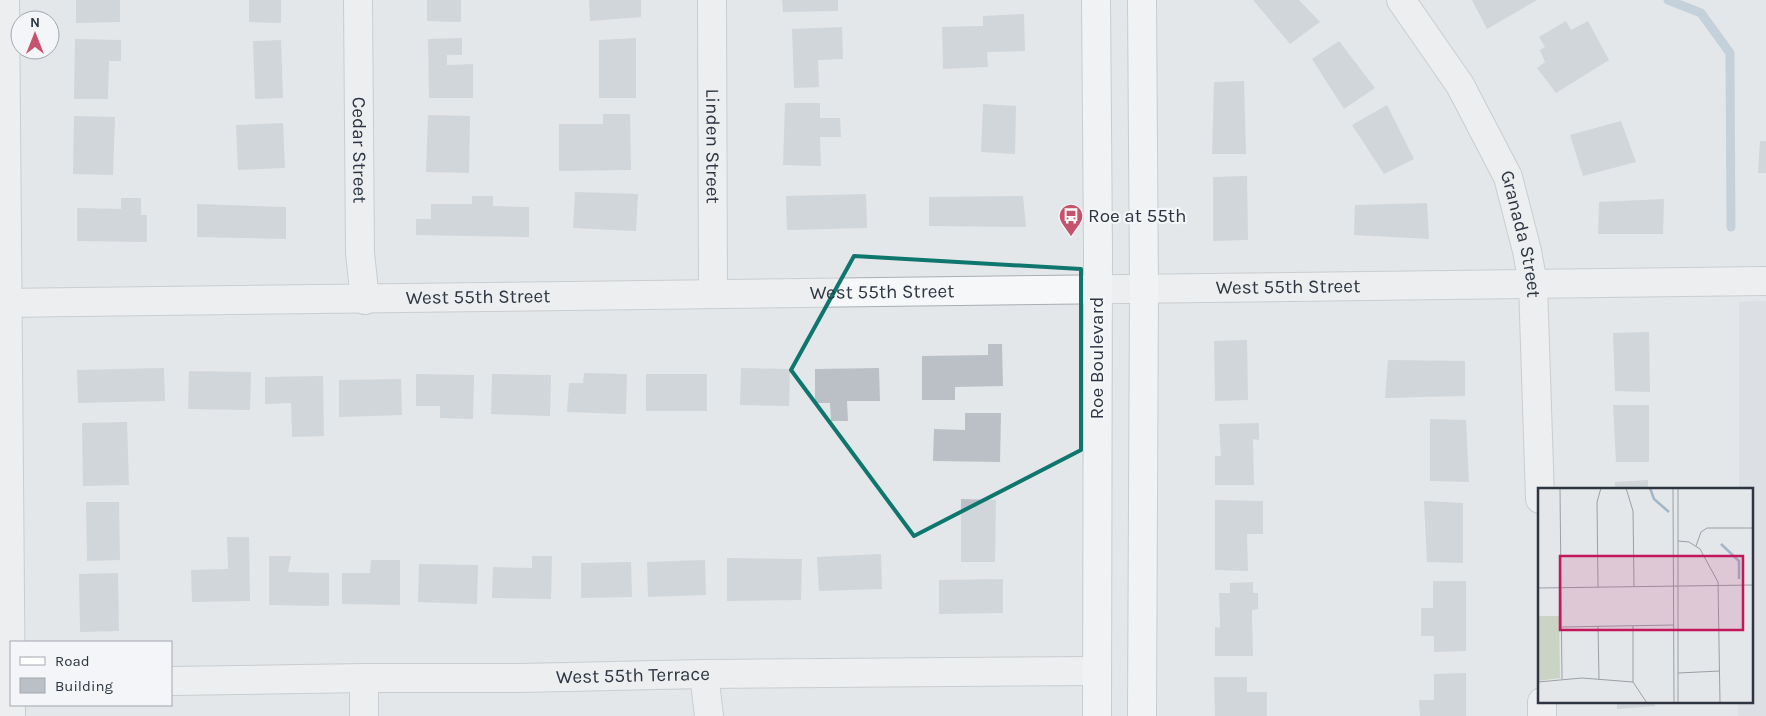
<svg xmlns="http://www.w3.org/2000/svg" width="1766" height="716" viewBox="0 0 1766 716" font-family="Karla,sans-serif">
<rect width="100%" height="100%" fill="#e3e7ea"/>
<polygon fill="#d2d6dc" points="1766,301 1766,716 1738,716 1738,702 1752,702 1752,490 1739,490 1739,302"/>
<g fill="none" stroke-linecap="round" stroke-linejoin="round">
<polyline stroke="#a1b6c7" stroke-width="9" points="1668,0 1701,13 1730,53 1731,227"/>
</g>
<g fill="#bbc0c7">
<polygon points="76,0 120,0 120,22 76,23"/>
<polygon points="249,0 281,0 281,23 249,22"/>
<polygon points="427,0 461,0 461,22 427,21"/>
<polygon points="589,0 641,0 641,17 590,21"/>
<polygon points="782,0 838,0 838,11 783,12"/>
<polygon points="1253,0 1299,0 1320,22 1290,44"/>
<polygon points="1472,0 1537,0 1487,29"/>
<polygon points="1024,14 1025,51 987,52 988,67 943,69 942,27 983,26 983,16"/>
<polygon points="1566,21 1571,30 1588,21 1609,60 1556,93 1537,68 1545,62 1540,50 1545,47 1539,37"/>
<polygon points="842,27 843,59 818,60 819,87 794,88 792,29"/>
<polygon points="462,38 462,55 447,55 447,65 473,64 473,98 429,98 428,39"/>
<polygon points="636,38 636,98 599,98 599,40"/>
<polygon points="75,39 121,40 121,61 109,61 108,99 74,99"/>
<polygon points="281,40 283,98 255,99 253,41"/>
<polygon points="1339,41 1375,88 1344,109 1312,59"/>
<polygon points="1244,81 1246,154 1212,154 1214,82"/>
<polygon points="785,103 820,103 820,118 840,118 841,137 820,137 821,166 783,165"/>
<polygon points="983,104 1016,106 1015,154 981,152"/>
<polygon points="1387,105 1414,159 1384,174 1352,125"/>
<polygon points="603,114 630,114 631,170 559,171 559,124 603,124"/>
<polygon points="428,115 470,116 469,173 426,172"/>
<polygon points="74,116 115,117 113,175 73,174"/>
<polygon points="1621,121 1636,162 1583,176 1570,135"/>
<polygon points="283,123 285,168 238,170 236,125"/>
<polygon points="1760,141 1766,141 1766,173 1758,173"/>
<polygon points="1247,176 1248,240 1213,241 1213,177"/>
<polygon points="575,192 638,194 636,231 573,228"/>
<polygon points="866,194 867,228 787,230 786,196"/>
<polygon points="472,196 493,196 493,206 529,207 529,237 416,235 416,219 431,219 431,204 472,204"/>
<polygon points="1023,196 1026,227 929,226 929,197"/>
<polygon points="121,198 141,198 141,215 147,215 147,242 77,241 77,208 121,209"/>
<polygon points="1664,199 1663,234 1598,234 1599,202"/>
<polygon points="1427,203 1429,239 1354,235 1355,205"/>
<polygon points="197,204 286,207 286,239 197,237"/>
<polygon points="1649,332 1650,392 1615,391 1613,333"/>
<polygon points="1247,340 1248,400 1215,401 1214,341"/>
<polygon points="988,344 1002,344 1003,386 955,387 955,400 922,400 922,356 988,355"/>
<polygon points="1388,360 1465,361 1465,396 1385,398"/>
<polygon points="164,368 165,401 78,403 77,370"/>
<polygon points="741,368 790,369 789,406 740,405"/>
<polygon points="879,368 880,401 847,401 848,421 831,421 830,403 815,403 815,369"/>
<polygon points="189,371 251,372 250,410 188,409"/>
<polygon points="584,373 627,374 626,414 567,412 569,383 583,383"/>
<polygon points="416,374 474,375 473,419 440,418 440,406 416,406"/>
<polygon points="492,374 551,375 550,416 491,414"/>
<rect x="646" y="374" width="61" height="37"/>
<polygon points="323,376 324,436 292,437 291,403 265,404 265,377"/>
<polygon points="401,379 402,415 339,417 339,380"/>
<polygon points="1613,405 1649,405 1649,462 1616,462"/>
<polygon points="965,413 1001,413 1000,462 933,461 934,429 965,430"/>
<polygon points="1430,419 1466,420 1469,482 1430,481"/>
<polygon points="127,422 129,485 83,486 82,423"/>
<polygon points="1259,423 1259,440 1253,439 1254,485 1215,485 1215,456 1221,456 1219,424"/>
<polygon points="1648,480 1648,490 1615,490 1615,482"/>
<polygon points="961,499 996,500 995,562 961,562"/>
<polygon points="1215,500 1263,501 1263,534 1247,534 1248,571 1215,570"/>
<polygon points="1424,501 1463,503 1463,563 1427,562"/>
<polygon points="86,502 119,502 120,560 87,561"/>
<polygon points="227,537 249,537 250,601 192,602 191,570 228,569"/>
<polygon points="881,554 882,589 819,591 817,557"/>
<polygon points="269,556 291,556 288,572 329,573 329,606 269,605"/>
<polygon points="532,556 552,556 551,599 492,598 493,567 532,568"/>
<polygon points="727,558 802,559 801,600 727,601"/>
<polygon points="371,560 400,560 400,605 342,604 342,573 370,573"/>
<polygon points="705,560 706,595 648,597 647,562"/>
<polygon points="631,562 632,597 581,598 581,563"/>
<polygon points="419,564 478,565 477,604 418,602"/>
<polygon points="118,573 119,631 80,632 79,574"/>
<polygon points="1003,579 1003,613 939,614 939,580"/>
<polygon points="1433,581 1466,581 1466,651 1434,652 1434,636 1421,636 1421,608 1433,608"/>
<polygon points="1253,582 1253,593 1258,593 1258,609 1252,610 1253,656 1215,656 1215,627 1220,628 1219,593 1230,593 1230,583"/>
<polygon points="1466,673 1466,716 1420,716 1419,700 1434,700 1434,674"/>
<polygon points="1214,677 1247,677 1247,692 1267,692 1267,716 1215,716"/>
<polygon points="1617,702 1655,702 1655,706 1617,709"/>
</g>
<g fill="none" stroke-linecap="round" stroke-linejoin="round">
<defs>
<g id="minor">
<polyline points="5,0 11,716"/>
<path id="s1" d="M358,0l2,253 5,47"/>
<path id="s2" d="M712,0l1,294"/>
<path id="s3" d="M1401,0l59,85 48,92 19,74 6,33 7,215"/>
<path id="s4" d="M0,303l1766,-22"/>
<polyline points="704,674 709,716"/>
<polyline points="364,678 364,716"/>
<path id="s5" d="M171,681l193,-3h156l184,-4 392,-3"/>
<polyline points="1542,702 1542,716"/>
</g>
<g id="major">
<polyline points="1096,0 1098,249 1097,716"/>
<polyline points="1142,716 1144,290 1142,0"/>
</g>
</defs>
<use href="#minor" stroke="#a8aeb4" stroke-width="30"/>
<use href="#major" stroke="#a4acb5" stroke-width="30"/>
<use href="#minor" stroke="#f6f7f9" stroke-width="28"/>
<use href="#major" stroke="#fff" stroke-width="28"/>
</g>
<path d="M0 0H1766V716H0ZM854,256l227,13v181l-167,86 -123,-166z" fill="#e3e7ea" fill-opacity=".55" fill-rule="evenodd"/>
<path fill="none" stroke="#0f766e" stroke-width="4" stroke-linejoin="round" d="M854,256l227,13v181l-167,86 -123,-166z"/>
<defs>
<symbol id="bus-pin" viewBox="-11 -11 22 30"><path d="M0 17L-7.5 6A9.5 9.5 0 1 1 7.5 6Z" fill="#c5536b" stroke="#f3f5f8"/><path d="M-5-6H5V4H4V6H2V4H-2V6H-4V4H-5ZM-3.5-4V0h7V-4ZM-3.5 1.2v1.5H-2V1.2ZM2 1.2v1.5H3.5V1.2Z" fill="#fff"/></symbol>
</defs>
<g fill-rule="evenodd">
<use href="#bus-pin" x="1057" y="202" width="28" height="38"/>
</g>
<g text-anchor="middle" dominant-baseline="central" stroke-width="4.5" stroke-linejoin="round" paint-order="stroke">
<g font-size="19" fill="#2c3541" stroke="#f3f5f8">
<text stroke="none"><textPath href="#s2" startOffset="146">Linden Street</textPath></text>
<text stroke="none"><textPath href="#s1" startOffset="150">Cedar Street</textPath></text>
<text stroke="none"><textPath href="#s3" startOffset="266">Granada Street</textPath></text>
<text stroke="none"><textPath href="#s4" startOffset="1288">West 55th Street</textPath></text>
<text stroke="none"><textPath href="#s4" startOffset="882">West 55th Street</textPath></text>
<text stroke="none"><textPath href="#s4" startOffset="478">West 55th Street</textPath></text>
<text transform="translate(1097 358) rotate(-90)">Roe Boulevard</text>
<text stroke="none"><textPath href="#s5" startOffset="462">West 55th Terrace</textPath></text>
</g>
<g font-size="19" fill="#2c3541" stroke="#f3f5f8" text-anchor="start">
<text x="1088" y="216">Roe at 55th</text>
</g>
</g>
<g transform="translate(1538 488)">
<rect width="215" height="215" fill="#e3e7ea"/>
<path d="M0,128h21l1,62 -22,3z" fill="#cad4c5"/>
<path fill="none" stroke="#a1b6c7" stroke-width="2.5" d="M112,0l4,11 15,13M183,56l18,17v18"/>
<path fill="none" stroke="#9aa0a6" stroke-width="1" d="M22,0l2,191M88,0l7,23 1,75M135,0l1,215M140,0v215M172,0h43M140,53l11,1 11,7 18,33 2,121M158,58l5,-14 6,-4h46M60,99l-1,-85 4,-14M0,100l215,-3M60,138l1,53M95,138v56l14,21M23,139l113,-2M140,185l42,-2M0,194l44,-4 51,4"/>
<path fill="#c2185b" fill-opacity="0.15" stroke="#c2185b" stroke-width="2.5" d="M22,68h183v74h-183z"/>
<rect width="215" height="215" fill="none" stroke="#2c3541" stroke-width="2.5"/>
</g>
<rect x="10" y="641" width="162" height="65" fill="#f3f5f8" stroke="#a3a8af"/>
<rect x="20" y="657" width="25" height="8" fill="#ffffff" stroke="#a3a8af"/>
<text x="55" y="666" font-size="15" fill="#2c3541">Road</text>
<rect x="20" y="678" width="25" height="15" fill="#bbc0c7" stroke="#a3a8af"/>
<text x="55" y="691" font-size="15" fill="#2c3541">Building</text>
<g transform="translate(35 35)"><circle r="24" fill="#f3f5f8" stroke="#a3a8af"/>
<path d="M0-4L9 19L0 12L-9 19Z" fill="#c5536b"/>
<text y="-8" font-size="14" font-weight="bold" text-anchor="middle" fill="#2c3541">N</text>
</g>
</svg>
